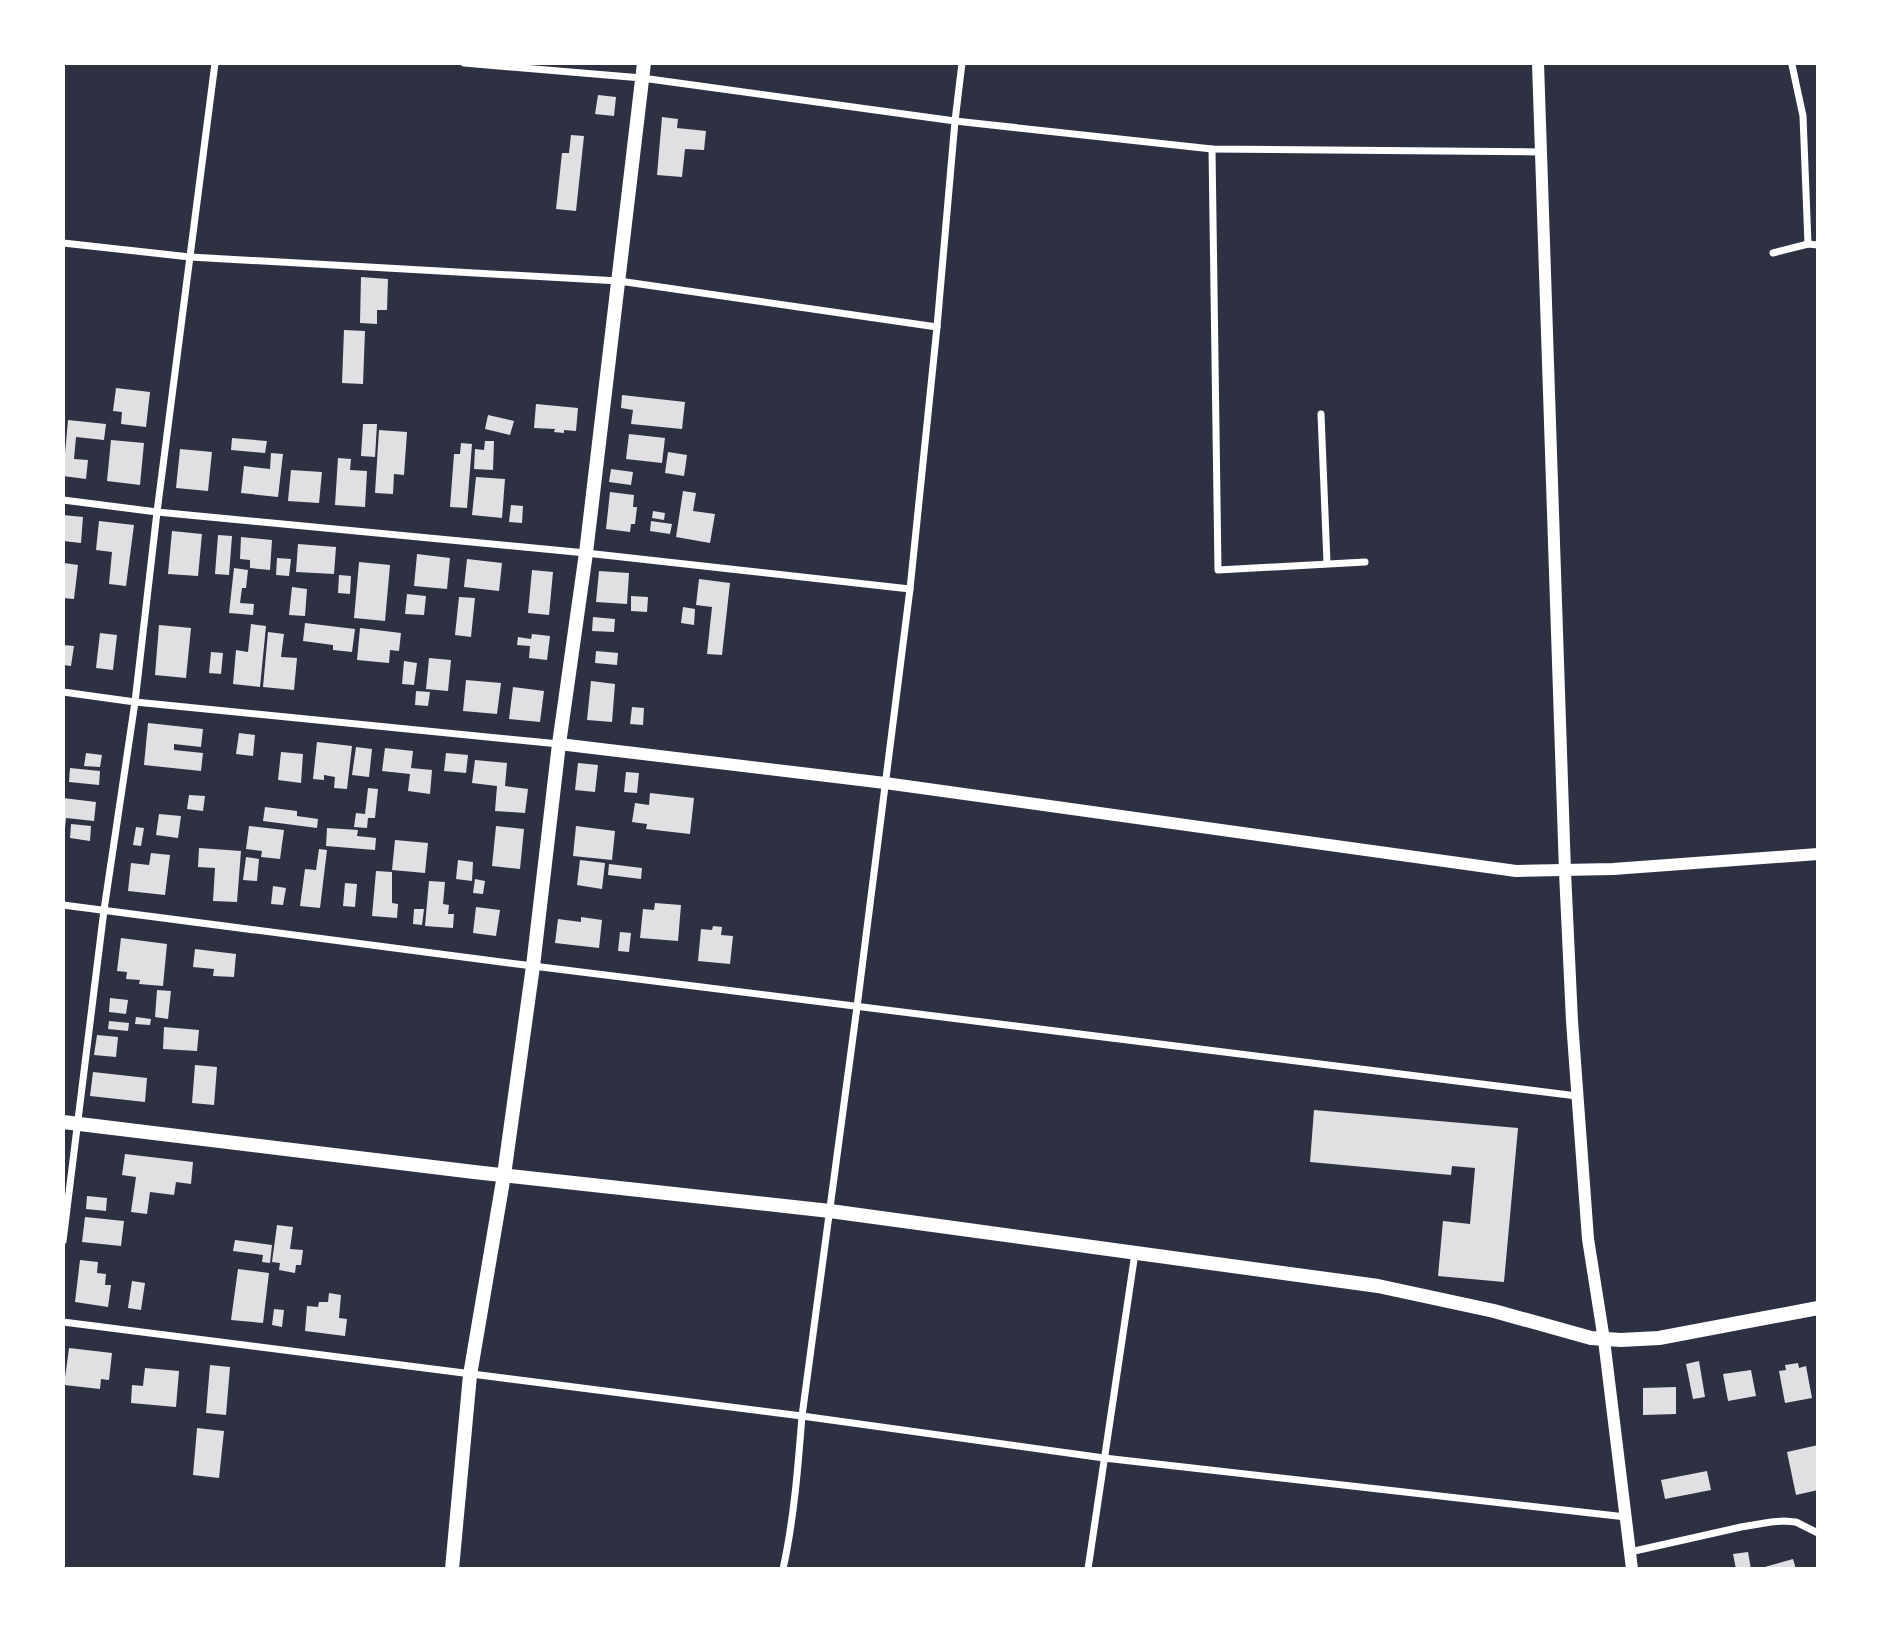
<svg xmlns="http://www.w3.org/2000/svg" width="1881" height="1632" viewBox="0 0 1881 1632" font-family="Montserrat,sans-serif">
<rect width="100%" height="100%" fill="#2d3142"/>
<g fill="#e0e0e3">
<polygon points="598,95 616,97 614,116 595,114"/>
<polygon points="662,117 678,119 677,128 706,131 704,150 685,149 682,177 657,175"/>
<polygon points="571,135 584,136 576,211 556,209 562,153 569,153"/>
<polygon points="361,277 388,279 387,310 377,310 377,324 360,323"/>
<polygon points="344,330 365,331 363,384 342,383"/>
<polygon points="116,388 150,392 146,427 121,424 122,412 113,411"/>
<polygon points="622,395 685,402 682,429 631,424 633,410 621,408"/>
<polygon points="536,404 578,408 576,431 564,430 564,433 554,432 555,429 534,428"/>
<polygon points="488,415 514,421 510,435 485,429"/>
<polygon points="68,420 106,424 104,440 76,437 74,459 88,460 86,479 63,476"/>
<polygon points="363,424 377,424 375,457 361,456"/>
<polygon points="379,430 407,432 404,475 394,474 393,494 375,493"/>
<polygon points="629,434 665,438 662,463 626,459"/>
<polygon points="232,438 267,441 265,453 231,450"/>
<polygon points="111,440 144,443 140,485 107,481"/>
<polygon points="485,441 494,441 493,470 474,469 475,449 484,450"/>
<polygon points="461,443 472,444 467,508 450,507 454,454 460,454"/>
<polygon points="180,449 212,452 208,491 176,488"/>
<polygon points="668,452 687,455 684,476 665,473"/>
<polygon points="271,453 283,454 278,497 241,493 244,466 270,469"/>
<polygon points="338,458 351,459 350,470 367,471 365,507 335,505"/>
<polygon points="611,469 633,472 631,485 609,482"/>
<polygon points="291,470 322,472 319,503 288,501"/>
<polygon points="476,477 505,479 502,518 472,515"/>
<polygon points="683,491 696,493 693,511 715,514 710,543 676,537"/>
<polygon points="610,492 634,495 633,507 637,507 635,524 631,524 630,532 606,529"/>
<polygon points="511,505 523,506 522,523 509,522"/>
<polygon points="653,511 665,513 664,520 652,518"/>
<polygon points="63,515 83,517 81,543 63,541"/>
<polygon points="99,521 134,525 126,586 109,584 112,552 96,550"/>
<polygon points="651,521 672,524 670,534 650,531"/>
<polygon points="172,531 202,534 198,576 168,574"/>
<polygon points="218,535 232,536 229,575 215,574"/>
<polygon points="241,537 272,540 270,570 250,568 250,560 240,559"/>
<polygon points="298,544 336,547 334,574 296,572"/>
<polygon points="417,554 450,558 447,589 414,586"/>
<polygon points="277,558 291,559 289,576 276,575"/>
<polygon points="467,559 502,563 499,591 464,587"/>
<polygon points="359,562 390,565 385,621 354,618"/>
<polygon points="64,563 78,565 74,599 63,598"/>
<polygon points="234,568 248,570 246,588 242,588 240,603 254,604 253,615 229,613"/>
<polygon points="532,570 553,572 549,615 528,613"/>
<polygon points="599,571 629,573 627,604 596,602"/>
<polygon points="339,575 351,576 350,594 338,593"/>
<polygon points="699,579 730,583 722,655 707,654 712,607 696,605"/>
<polygon points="292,587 307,589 305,616 289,615"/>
<polygon points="407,594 426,596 424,615 405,614"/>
<polygon points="631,596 648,597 647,612 631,611"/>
<polygon points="459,597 475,598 471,637 455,635"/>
<polygon points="683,607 695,609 694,625 681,623"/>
<polygon points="593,617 615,619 614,632 592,631"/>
<polygon points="305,623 355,629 352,652 333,650 333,645 303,641"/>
<polygon points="251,624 266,626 260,687 233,684 236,650 248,652"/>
<polygon points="159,625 191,628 186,678 155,675"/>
<polygon points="360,628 401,633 399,651 390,650 389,663 357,660"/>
<polygon points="268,632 284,634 281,657 297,658 294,690 263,687"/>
<polygon points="100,633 117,635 113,670 96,668"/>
<polygon points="532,634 550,636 547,660 529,658 530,646 517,645 518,637 531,639"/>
<polygon points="63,645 74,646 71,666 63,665"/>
<polygon points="596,651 618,653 617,665 595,663"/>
<polygon points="211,652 223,653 221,674 209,673"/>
<polygon points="429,658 451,660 448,691 426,689"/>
<polygon points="404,661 417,663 414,685 402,684"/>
<polygon points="466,680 501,683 497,714 463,711"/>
<polygon points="591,681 615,684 612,722 587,720"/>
<polygon points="513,687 544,691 540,722 509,719"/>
<polygon points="416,691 430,692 428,706 415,705"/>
<polygon points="632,707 644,708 643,725 630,724"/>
<polygon points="148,723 203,729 201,747 174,744 174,750 203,753 201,771 144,765"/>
<polygon points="239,733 255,735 253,756 236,754"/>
<polygon points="317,742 352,746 347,789 334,788 335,777 324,775 324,780 313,779"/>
<polygon points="356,747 372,749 369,777 352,775"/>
<polygon points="385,748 413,751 411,768 432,770 430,794 408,791 410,774 382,771"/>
<polygon points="281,752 303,754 301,783 278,780"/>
<polygon points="86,753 102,755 100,767 84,766"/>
<polygon points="446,753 468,755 466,773 444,771"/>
<polygon points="475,760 507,763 505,786 528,789 525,813 495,811 497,786 472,783"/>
<polygon points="578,763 598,765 595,792 575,790"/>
<polygon points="70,768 100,771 99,785 69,782"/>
<polygon points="626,772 639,773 637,793 624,792"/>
<polygon points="368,788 378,789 375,818 368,818 367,828 354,827 356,813 365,814"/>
<polygon points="650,793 694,798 690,834 646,829 647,824 632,822 635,803 649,805"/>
<polygon points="189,795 205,796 203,811 187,809"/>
<polygon points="63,798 96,802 94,821 66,818 65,828 63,828"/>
<polygon points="265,807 297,811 297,816 318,819 317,828 263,821"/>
<polygon points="159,814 181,816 178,838 156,835"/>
<polygon points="71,824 91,826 90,841 70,838"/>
<polygon points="249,826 284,830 280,859 261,857 262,851 246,849"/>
<polygon points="496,826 524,829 520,869 492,866"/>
<polygon points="576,826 615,831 612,860 573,856"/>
<polygon points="136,827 144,828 141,846 133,845"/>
<polygon points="327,828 358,830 357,836 376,838 375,850 326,846"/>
<polygon points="395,840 428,843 425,873 392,870"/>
<polygon points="199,848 241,851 237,902 213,901 215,868 198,867"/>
<polygon points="319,849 327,850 320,908 300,906 305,869 316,870"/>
<polygon points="151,853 170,855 165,895 128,891 131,863 149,865"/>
<polygon points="246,857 259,859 257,881 243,880"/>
<polygon points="458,860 473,862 472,881 456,879"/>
<polygon points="580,860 605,863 602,889 577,885"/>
<polygon points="609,864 642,868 641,879 608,875"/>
<polygon points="376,871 392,872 392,903 398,904 397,918 372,916"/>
<polygon points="475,879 485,881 483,894 473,893"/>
<polygon points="429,881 445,882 443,904 449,905 448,914 454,914 453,928 425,926"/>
<polygon points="345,883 357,884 355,907 343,906"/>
<polygon points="273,886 286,888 283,905 271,904"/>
<polygon points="655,903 681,905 678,941 640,938 643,909 654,910"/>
<polygon points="476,907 500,910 496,936 473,933"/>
<polygon points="414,909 424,909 422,925 413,924"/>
<polygon points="581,917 602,920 599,948 555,943 558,919 581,922"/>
<polygon points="713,926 722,927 721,935 733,936 730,964 698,961 701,929 712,930"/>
<polygon points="620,932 631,933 629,952 618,951"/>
<polygon points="121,938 167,944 163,986 139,984 140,980 126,979 127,972 117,971"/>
<polygon points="195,949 236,954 234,977 213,976 214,969 193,967"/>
<polygon points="157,990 171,991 168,1019 155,1017"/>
<polygon points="110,998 128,1000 126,1014 109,1012"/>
<polygon points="136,1017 151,1019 150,1025 135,1024"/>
<polygon points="109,1021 129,1023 128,1031 108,1029"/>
<polygon points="164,1027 199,1030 197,1051 163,1049"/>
<polygon points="97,1035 118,1037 116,1057 94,1055"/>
<polygon points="195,1065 217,1067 214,1105 192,1103"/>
<polygon points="93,1072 147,1078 145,1102 90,1096"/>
<polygon points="1314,1110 1518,1128 1504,1282 1438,1276 1443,1221 1470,1224 1475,1168 1452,1166 1451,1175 1310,1162"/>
<polygon points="125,1154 193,1162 191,1184 176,1182 174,1195 150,1192 147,1214 131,1212 136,1177 122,1175"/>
<polygon points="87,1196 107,1198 106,1211 86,1209"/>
<polygon points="85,1217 124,1221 121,1246 82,1242"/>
<polygon points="277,1225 293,1227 290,1249 303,1250 301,1265 296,1265 295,1273 279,1270 280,1263 272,1262"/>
<polygon points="235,1240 272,1245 270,1263 262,1262 263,1255 233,1251"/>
<polygon points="80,1260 98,1262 97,1273 106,1274 105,1285 111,1285 108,1307 75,1302"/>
<polygon points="238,1269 269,1273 263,1323 231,1320"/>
<polygon points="132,1281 145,1283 141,1310 128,1308"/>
<polygon points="329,1293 341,1295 339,1318 347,1319 345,1336 305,1331 307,1306 318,1307 319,1302 328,1302"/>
<polygon points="274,1309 284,1310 282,1327 272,1325"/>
<polygon points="69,1348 112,1353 109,1380 101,1379 100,1389 64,1385"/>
<polygon points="1699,1361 1705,1397 1693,1399 1686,1364"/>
<polygon points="1798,1363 1799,1368 1806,1366 1812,1398 1785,1403 1779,1371 1786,1370 1785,1365"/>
<polygon points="210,1365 230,1367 226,1415 206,1413"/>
<polygon points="145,1368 179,1371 176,1407 131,1403 132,1385 143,1386"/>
<polygon points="1751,1370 1756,1396 1728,1401 1723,1374"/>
<polygon points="1676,1387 1676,1414 1643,1415 1643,1388"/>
<polygon points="197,1428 224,1431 219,1478 193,1475"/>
<polygon points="1818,1445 1818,1490 1796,1495 1787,1452"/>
<polygon points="1707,1471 1711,1490 1665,1499 1661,1480"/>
<polygon points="1748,1552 1751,1569 1736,1569 1733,1554"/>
<polygon points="1793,1559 1796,1569 1761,1569 1761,1568"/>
</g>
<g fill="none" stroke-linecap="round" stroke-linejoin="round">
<g stroke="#fff" stroke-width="7">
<polyline points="464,63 642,78 955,121 1212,149 1541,152"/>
<polyline points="1792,65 1803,116 1808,244"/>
<polyline points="1212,149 1218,570 1365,562"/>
<polyline points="63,243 190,257 619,281 937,327"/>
<polyline points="1773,253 1808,244 1818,245"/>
<polyline points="1321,414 1327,563"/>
<polyline points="63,500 157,512 586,553 910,589"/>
<polyline points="63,692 135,702 559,744"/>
<polyline points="63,905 509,963 1577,1096"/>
<polyline points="63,1241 104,910 135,702 157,512 215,63"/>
<polyline points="63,1322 802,1416 1104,1458 1626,1517"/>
<polyline points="1630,1552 1741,1527 1771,1522 1784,1521 1796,1522 1818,1533"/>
<path d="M783,1569c11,-50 15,-102 19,-153l55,-409 53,-418 27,-262 18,-206 7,-58"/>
<polyline points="1088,1569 1135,1253"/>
</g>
<g stroke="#fff" stroke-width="12">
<polyline points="1538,63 1565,872 1572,1021 1588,1239 1604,1340 1632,1569"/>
<polyline points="559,744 885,783 1516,871 1613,869 1818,854"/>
</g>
<g stroke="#fff" stroke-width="14">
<polyline points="63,1122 474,1172 830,1211 1378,1286 1494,1311 1591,1338 1621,1340 1659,1338 1818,1308"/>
<polyline points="452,1569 470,1375 504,1175 533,966 559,744 586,553 644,63"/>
</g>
</g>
<rect width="1881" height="1632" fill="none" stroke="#ffffff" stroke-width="130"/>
</svg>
